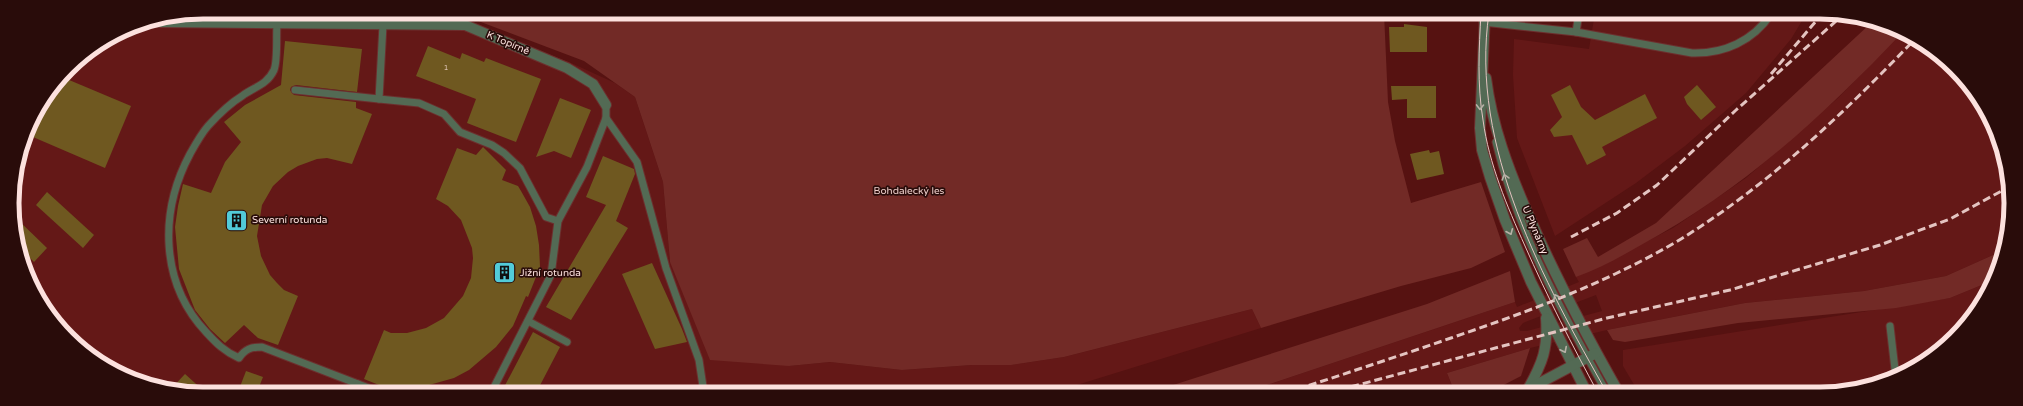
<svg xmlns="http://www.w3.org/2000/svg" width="2023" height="406" viewBox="0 0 2023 406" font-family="'Varela Round',sans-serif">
<rect width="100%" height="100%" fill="#561211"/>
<g fill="#641817" fill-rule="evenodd">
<polygon points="201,12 278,13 465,23 569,62 615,83 635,97 663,182 670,262 789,366 830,362 902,370 972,365 1011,365 1064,357 1252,309 1261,328 1051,393 178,392 118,374 59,329 22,265 12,191 27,130 68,68 130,26"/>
<polygon points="1595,13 1806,14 1791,39 1746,93 1685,146 1636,183 1555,236 1517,138 1513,75 1514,39 1589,49"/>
<path d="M1902,33l13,4 56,50 33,66 5,75 -7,23 -56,25 -82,15 -119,12 -138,27 -77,18 -83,25 8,20h-212l272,-91 2,5 62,-25 -3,-5 97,-49 73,-50 92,-80zM1596,295l6,16 -75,20h-7l-1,-3 4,-5z"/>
<polygon points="1994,280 1991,288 1955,338 1893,379 1833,394 1639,393 1623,366 1623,350 1950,298"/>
</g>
<g fill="#722a26">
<polygon points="313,12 1384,13 1388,102 1395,141 1411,203 1481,182 1505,252 1471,268 1401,286 1261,328 1252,309 1064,357 1011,365 972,365 902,370 830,362 789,366 710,360 670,262 663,182 635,97 584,61 465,16 338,16"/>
<path d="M1871,23l31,10c-78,82 -160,158 -261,212 -21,12 -42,24 -65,32l-13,-28 24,-11 11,19 58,-34z"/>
<polygon points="2002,251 1994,280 1950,298 1896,308 1738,323 1625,342 1613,340 1607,330 1745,303 1864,291 1946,276"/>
<polygon points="1510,271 1515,302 1243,393 1148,393 1427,304"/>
<polygon points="1530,348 1521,376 1488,393 1455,393 1447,373"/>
</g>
<g fill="#6f5820">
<polygon points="1404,24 1427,27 1427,52 1390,52 1389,27 1404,27"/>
<polygon points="285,41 362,49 357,92 296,85 291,87 290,90 294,95 356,102 356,108 372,114 352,164 327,158 317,159 298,166 288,172 273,186 262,205 257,236 261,256 270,275 277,283 284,290 298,296 278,345 258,338 244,325 225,343 210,329 195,310 179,269 175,227 178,206 183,184 211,193 225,162 241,142 224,122 245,105 281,85"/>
<polygon points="428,46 460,59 462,53 484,62 486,58 541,79 516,142 467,123 476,99 416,76"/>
<polygon points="62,77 131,106 105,168 26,134 27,130"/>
<polygon points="1570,85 1581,107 1595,120 1645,94 1657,118 1602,147 1606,155 1587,165 1572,135 1554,137 1550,130 1562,117 1551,95"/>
<polygon points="1697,85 1716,107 1701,120 1687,104 1684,97"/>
<polygon points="1391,86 1436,86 1436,118 1407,118 1407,99 1392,100"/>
<polygon points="560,98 591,110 571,158 554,151 536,157"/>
<polygon points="483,147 506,170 502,180 518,186 521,191 530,207 536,226 539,245 540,267 528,297 526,296 513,326 496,347 469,370 454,378 422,387 401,389 384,387 364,379 384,330 391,333 407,333 426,328 444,318 463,296 471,278 473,258 472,248 461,220 448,206 436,199 457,148 476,155"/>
<polygon points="1429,150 1430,153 1439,151 1444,174 1417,180 1410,154"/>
<polygon points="603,156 634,169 635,174 616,221 628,228 571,320 546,307 606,205 586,197"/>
<polygon points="47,192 94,235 83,248 36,205"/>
<polygon points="16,218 47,248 34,262 20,248"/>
<polygon points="652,263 682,329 687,342 655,349 622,274"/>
<polygon points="533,332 560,347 536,393 501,393"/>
<polygon points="246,371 263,377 257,392 238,392"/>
<polygon points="185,374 205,392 178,392 170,390"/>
</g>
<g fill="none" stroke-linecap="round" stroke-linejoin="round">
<defs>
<g id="service">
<path d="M1483,22l93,10 116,21c32,1 61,-12 79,-39"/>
<path d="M277,25c-1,11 1,35 -3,45 -7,15 -20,17 -32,26 -13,8 -24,19 -34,30 -7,8 -13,19 -18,28 -31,58 -30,129 16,178 10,11 19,20 33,26 6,-9 12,-11 23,-11l96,37 -4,9"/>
<polyline points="383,25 379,99 419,103 444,114 460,132 492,145 504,153 520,168 546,217 558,221"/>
<polyline points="1576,32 1579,13"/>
<polyline points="295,90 379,99"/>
<polyline points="606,118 637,162 666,268 699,360 704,393"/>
<path d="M1496,142c21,89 67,172 111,251"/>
<polyline points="528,321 567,342"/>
<polyline points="1890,326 1896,378"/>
<polyline points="358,384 382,393"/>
<polyline points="491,393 551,275 558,221 587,167 606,118 606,105"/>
</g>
<polyline id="minor" points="153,22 465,25 567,68 593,84 606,105"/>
<g id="tertiary">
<polyline points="1485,13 1480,128 1482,150 1490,177 1505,220 1531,282 1587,393"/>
<path d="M1486,78c6,48 23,93 42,136 27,62 58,121 91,179"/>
<path d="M1528,389c15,-27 20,-40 18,-71"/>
<polyline points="1521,393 1596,353"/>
</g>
</defs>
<use href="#service" stroke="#6d2f2e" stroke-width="9"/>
<use href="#minor" stroke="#6d2f2e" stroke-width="12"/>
<use href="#tertiary" stroke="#6d2f2e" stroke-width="12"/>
<use href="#service" stroke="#536a54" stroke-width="7"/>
<use href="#minor" stroke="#536a54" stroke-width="10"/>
<use href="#tertiary" stroke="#536a54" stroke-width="10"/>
<g stroke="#e4c4c1" stroke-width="1">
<path d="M1481,13c-2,36 -4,71 2,107 6,44 24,86 42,126 22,50 47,99 73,147"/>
<path d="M1489,13c-20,134 55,268 118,380"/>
</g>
<g stroke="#e4c4c1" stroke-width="3" stroke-dasharray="8 4" stroke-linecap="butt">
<polyline points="1771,74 1822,14"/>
<polyline points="1571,237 1617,213 1657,185 1735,111 1844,14"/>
<path d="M1286,393c55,-18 110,-36 165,-55 79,-27 158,-56 230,-99 89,-55 163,-126 235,-201"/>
<polyline points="1328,393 1607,318 1730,290 1880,245 1950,219 2007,188"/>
</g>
</g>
<defs><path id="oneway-chevron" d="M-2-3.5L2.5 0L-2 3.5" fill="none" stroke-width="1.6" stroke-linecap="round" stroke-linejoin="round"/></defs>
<g stroke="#b8b1a7">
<use href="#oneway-chevron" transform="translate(1480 107) rotate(91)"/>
<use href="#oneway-chevron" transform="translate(1505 177) rotate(-106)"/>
<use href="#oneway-chevron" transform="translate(1510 232) rotate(67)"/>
<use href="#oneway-chevron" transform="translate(1556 297) rotate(-117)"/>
<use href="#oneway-chevron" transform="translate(1564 350) rotate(63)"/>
</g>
<defs>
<symbol id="building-square" viewBox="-11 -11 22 22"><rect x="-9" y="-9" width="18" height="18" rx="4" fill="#52cbd9" stroke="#290c0a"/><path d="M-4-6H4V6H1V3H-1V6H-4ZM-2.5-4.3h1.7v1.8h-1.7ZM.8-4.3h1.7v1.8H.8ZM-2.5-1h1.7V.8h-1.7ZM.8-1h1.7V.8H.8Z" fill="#111"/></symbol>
</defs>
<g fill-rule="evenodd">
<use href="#building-square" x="224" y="208" width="25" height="25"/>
<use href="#building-square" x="492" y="260" width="25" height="25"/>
</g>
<g text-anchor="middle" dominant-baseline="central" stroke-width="3.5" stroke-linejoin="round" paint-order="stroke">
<g font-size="8" fill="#d9bfae">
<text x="446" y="67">1</text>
</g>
<g font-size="10" fill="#fce1de" stroke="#290c0a">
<text transform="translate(508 43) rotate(23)">K Topírně</text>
<text transform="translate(1535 230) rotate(67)">U Plynárny</text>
</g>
<g font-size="10" fill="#edceca" stroke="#290c0a">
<text x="909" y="191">Bohdalecký les</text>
</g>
<g font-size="10" fill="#fce1de" stroke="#290c0a" text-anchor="start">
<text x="252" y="220">Severní rotunda</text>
<text x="520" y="273">Jižní rotunda</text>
</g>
</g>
<path d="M0 0H2023V406H0ZM203 19H1820A184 184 0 0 1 2004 203V203A184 184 0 0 1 1820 387H203A184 184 0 0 1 19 203V203A184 184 0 0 1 203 19Z" fill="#290c0a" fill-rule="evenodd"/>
<path fill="none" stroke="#fce1de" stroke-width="5" d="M203 19H1820A184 184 0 0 1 2004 203V203A184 184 0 0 1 1820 387H203A184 184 0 0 1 19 203V203A184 184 0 0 1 203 19Z"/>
</svg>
